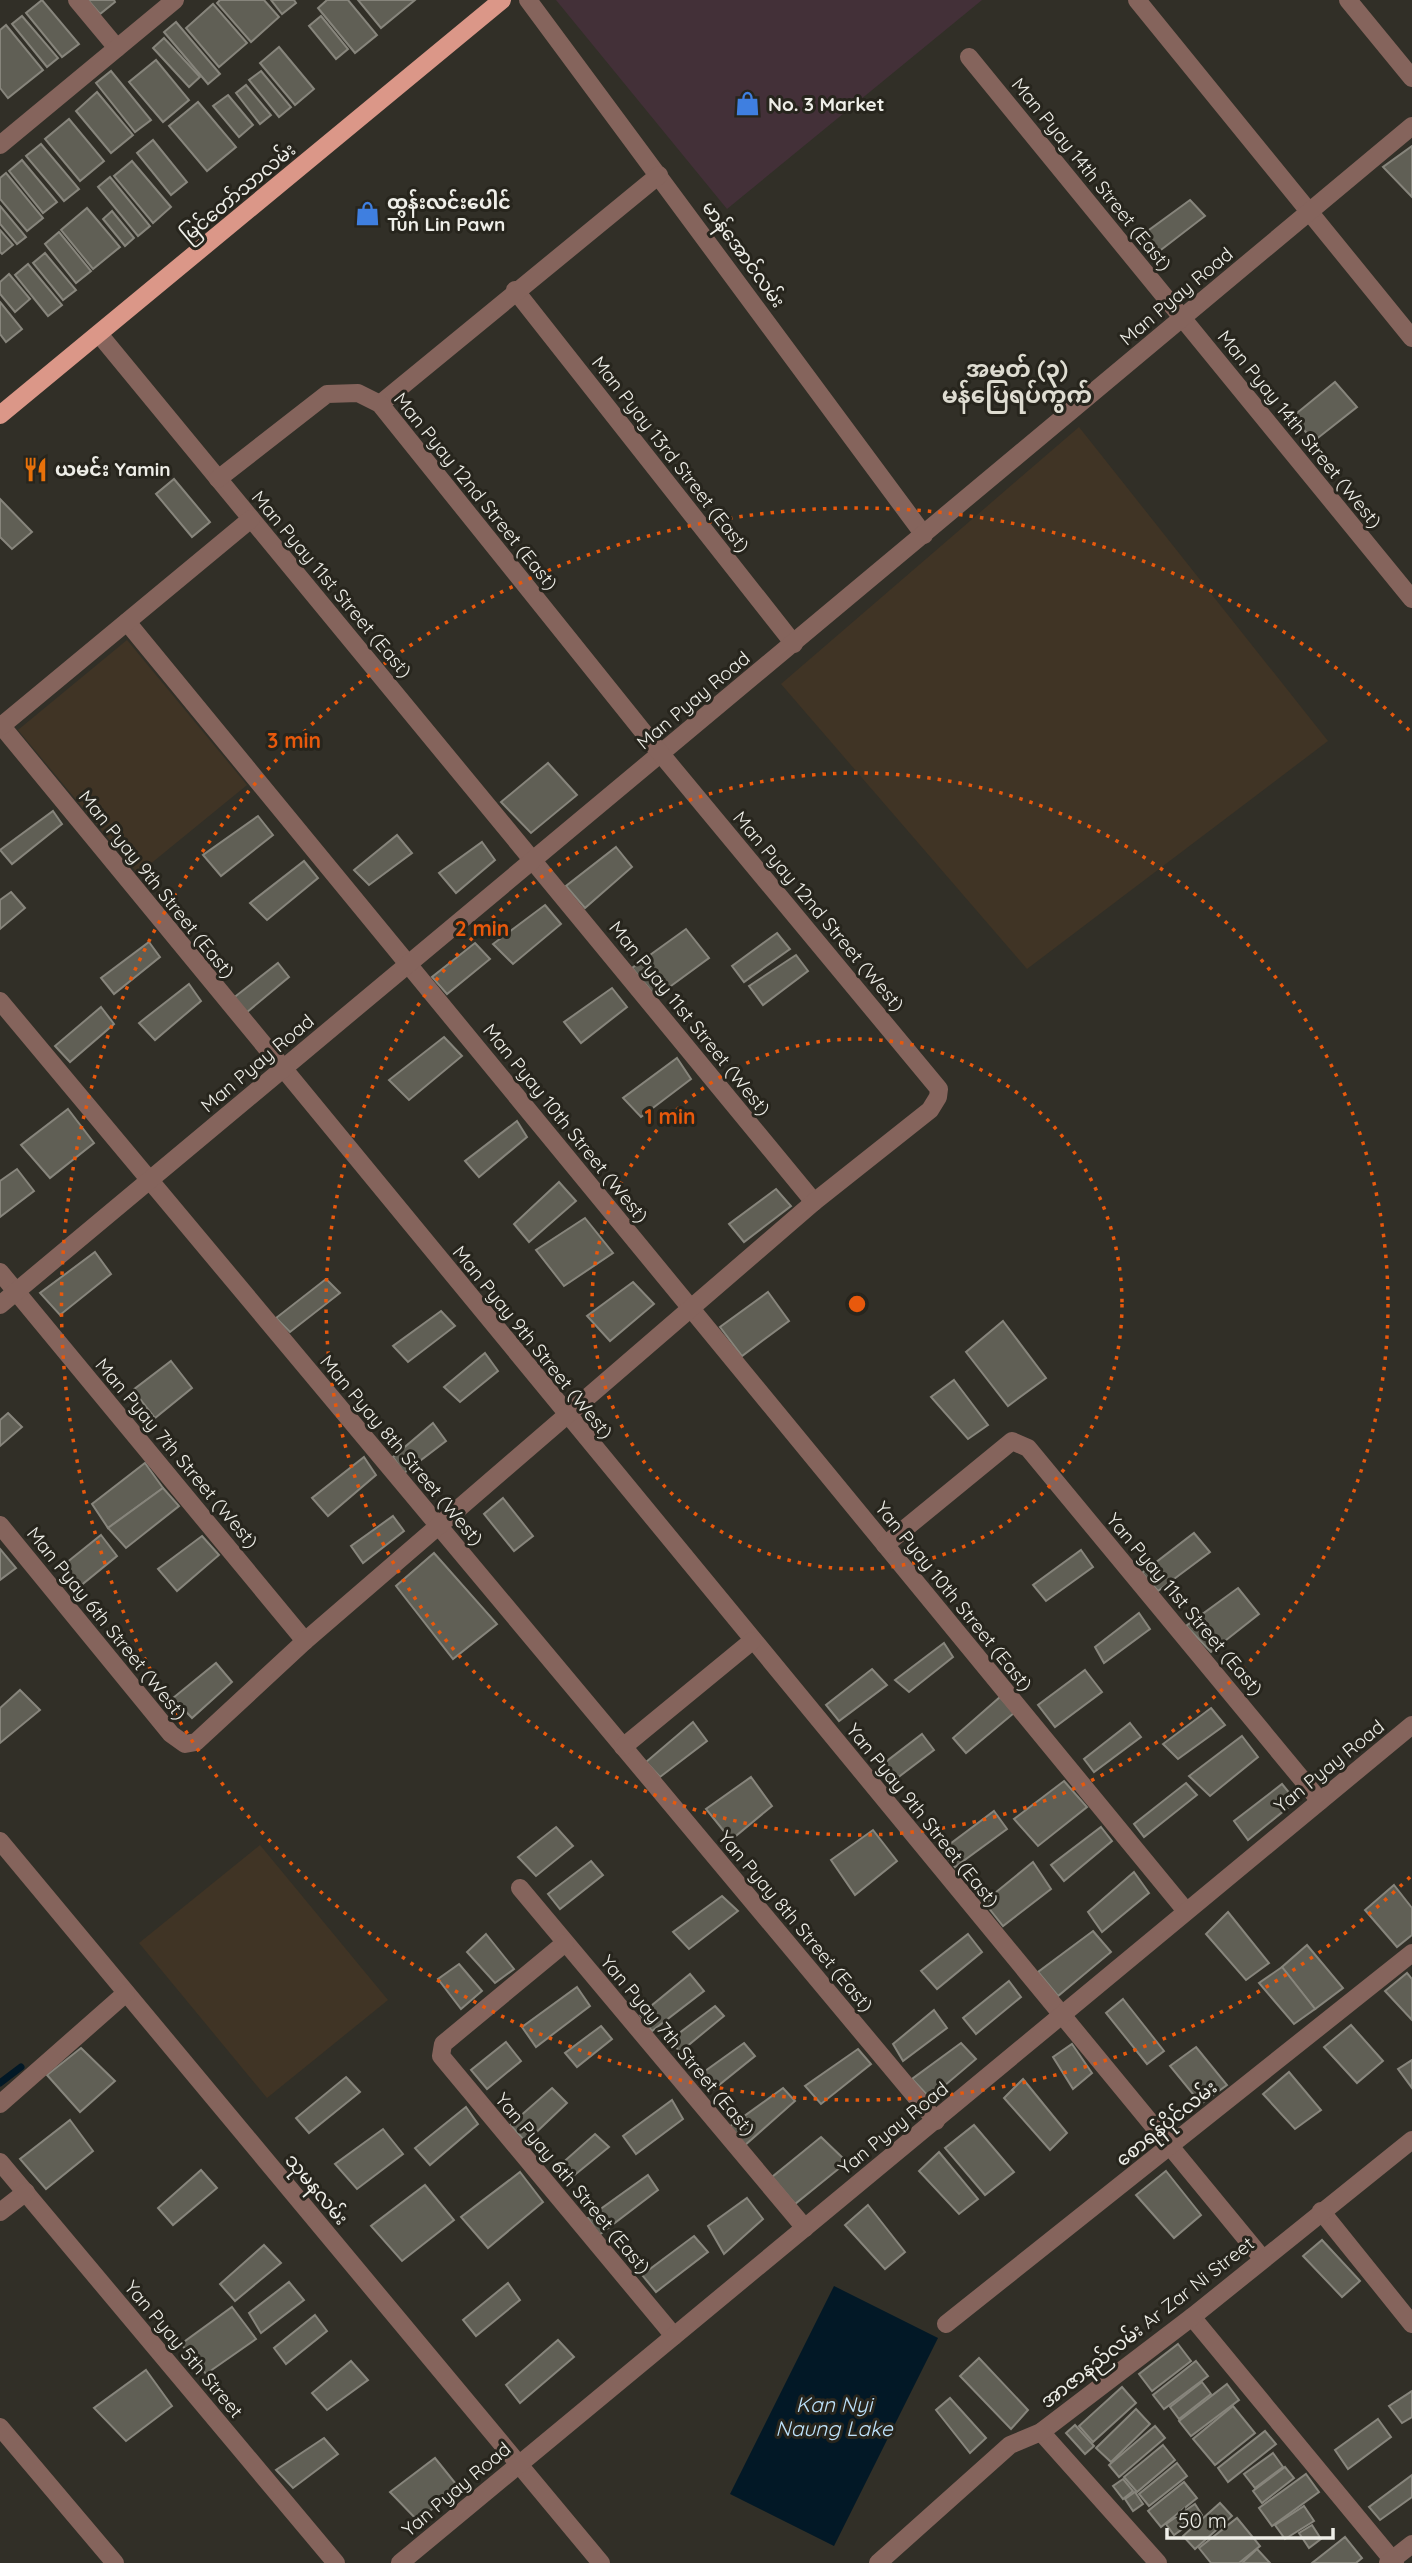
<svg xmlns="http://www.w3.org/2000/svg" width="1412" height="2563" viewBox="0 0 1412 2563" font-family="Quicksand,'Noto Sans Myanmar',sans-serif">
<rect width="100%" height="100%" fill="#312f27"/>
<polygon fill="#433038" points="556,0 982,0 727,209"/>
<g fill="#403425">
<polygon points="1079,427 1328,741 1027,969 781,684"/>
<polygon points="127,640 247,785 138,874 18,730"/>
<polygon points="260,1845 388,2000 267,2098 139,1943"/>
</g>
<polygon fill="#021826" points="834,2286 938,2338 834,2546 730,2494"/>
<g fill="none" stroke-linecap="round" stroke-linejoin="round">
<polyline stroke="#021826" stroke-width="7" points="0,2083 21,2067"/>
</g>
<g fill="#605f55" stroke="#87857c" stroke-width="2">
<polygon points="42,0 79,44 62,57 26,13"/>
<polygon points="88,0 114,0 115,2 100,14"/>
<polygon points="220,0 264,0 279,17 251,42 217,3"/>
<polygon points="271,0 294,0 296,3 282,14"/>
<polygon points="327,0 348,0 377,35 355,53 318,8"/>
<polygon points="358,0 415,0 381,28"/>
<polygon points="213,4 247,43 219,67 186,28"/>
<polygon points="22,16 58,58 47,67 12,24"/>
<polygon points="321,16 348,49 336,59 309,26"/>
<polygon points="176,22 220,74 208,84 164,32"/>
<polygon points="6,25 43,70 8,98 0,88 0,30"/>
<polygon points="164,38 200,77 189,87 153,48"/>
<polygon points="279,47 314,89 295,105 260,63"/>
<polygon points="156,60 189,100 163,122 129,82"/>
<polygon points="111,71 151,120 135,132 96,83"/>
<polygon points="261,71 291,107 279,117 249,80"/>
<polygon points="246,85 271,115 260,124 236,93"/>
<polygon points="97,92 133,135 111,153 76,111"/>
<polygon points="228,95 253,125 239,137 213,106"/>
<polygon points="198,102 236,147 207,171 169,126"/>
<polygon points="69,119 104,161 80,181 45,139"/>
<polygon points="153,140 187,182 171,195 137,153"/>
<polygon points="41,144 79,189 64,201 26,156"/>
<polygon points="1412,146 1412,197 1383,167"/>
<polygon points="22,160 57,202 43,213 9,171"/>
<polygon points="132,161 171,207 153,223 114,176"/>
<polygon points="6,173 43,218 27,231 0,199 0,178"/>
<polygon points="110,177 150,226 138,236 98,187"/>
<polygon points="1190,200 1205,216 1153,256 1138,238"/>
<polygon points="0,206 26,237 17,244 0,224"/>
<polygon points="87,208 120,247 93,269 61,230"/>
<polygon points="112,211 134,238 125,246 103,219"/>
<polygon points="0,230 13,245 2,254 0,252"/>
<polygon points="59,232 91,271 76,283 45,244"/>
<polygon points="45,253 76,290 63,300 33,263"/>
<polygon points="28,264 62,305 48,316 15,275"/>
<polygon points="9,274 30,299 15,312 0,294 0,282"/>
<polygon points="0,302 22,329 6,342 0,334"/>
<polygon points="1335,382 1357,407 1314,441 1292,417"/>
<polygon points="174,479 210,522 192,537 156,494"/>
<polygon points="0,499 32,532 12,549 0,537"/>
<polygon points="548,763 577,795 531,833 501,802"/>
<polygon points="53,811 62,824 12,864 0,850"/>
<polygon points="258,816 273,835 221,876 203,855"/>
<polygon points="397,835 412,853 369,885 354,870"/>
<polygon points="482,842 495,860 456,893 439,873"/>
<polygon points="616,847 632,867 585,908 566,886"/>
<polygon points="304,861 318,878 267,920 250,903"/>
<polygon points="11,892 25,908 0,929 0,900"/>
<polygon points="545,905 561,924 513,964 493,944"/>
<polygon points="686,929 709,958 656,997 632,968"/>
<polygon points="777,933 790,949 744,982 732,966"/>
<polygon points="149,942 160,957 114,994 101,978"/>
<polygon points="475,943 490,959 447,994 432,977"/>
<polygon points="796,955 808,971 763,1005 749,986"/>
<polygon points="278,963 289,977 246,1013 232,999"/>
<polygon points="189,984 201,1001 155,1040 139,1023"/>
<polygon points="612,988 627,1007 581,1043 564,1022"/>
<polygon points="101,1007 114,1024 70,1062 55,1046"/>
<polygon points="444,1037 462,1056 409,1100 389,1080"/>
<polygon points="677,1058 691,1079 641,1117 623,1098"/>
<polygon points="68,1109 94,1143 50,1178 21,1145"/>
<polygon points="517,1121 527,1137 479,1177 465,1161"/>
<polygon points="17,1169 34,1191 0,1217 0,1181"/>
<polygon points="559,1182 576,1201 529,1242 514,1224"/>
<polygon points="776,1189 791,1206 744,1242 729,1224"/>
<polygon points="585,1218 613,1253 564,1286 536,1250"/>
<polygon points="95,1252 111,1274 60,1315 40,1293"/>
<polygon points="326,1279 340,1293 290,1332 276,1318"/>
<polygon points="633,1282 654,1304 610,1341 587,1316"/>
<polygon points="768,1292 789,1321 742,1356 720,1327"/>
<polygon points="441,1311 455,1326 408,1362 393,1346"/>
<polygon points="1003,1321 1046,1378 1008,1406 966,1352"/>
<polygon points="485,1353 498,1371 460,1402 444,1387"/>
<polygon points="171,1361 192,1388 155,1418 133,1390"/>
<polygon points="954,1380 988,1425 968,1439 931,1397"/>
<polygon points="8,1413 22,1427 0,1446 0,1420"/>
<polygon points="433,1423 446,1441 404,1473 393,1457"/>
<polygon points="364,1457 376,1475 328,1516 312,1498"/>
<polygon points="145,1463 163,1488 108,1528 92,1504"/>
<polygon points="163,1488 179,1506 126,1548 108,1528"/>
<polygon points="503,1498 533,1536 514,1551 484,1514"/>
<polygon points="393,1516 404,1531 363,1563 351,1546"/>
<polygon points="1194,1533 1210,1552 1158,1591 1142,1573"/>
<polygon points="101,1535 117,1556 79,1587 61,1567"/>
<polygon points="202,1536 219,1555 177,1591 158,1569"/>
<polygon points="0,1549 16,1568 0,1580"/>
<polygon points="1081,1550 1093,1567 1046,1601 1033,1585"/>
<polygon points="434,1553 497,1624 453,1659 396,1586"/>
<polygon points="1238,1588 1259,1614 1211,1652 1186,1626"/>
<polygon points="1139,1613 1150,1629 1104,1663 1095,1647"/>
<polygon points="944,1643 953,1657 909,1692 895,1680"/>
<polygon points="216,1663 232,1682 192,1718 173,1698"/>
<polygon points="872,1669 887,1685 839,1721 826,1705"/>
<polygon points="1085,1670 1102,1692 1055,1727 1038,1705"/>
<polygon points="20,1690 40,1710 0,1743 0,1708"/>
<polygon points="1000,1697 1014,1713 966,1753 953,1738"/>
<polygon points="1211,1708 1225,1725 1178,1759 1163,1744"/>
<polygon points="693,1722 707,1741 660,1777 646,1762"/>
<polygon points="1130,1723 1141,1737 1094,1772 1084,1759"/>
<polygon points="922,1734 934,1750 892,1782 879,1767"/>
<polygon points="1242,1736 1258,1757 1210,1796 1189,1776"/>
<polygon points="751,1777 772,1806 731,1840 706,1809"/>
<polygon points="1064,1781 1087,1807 1038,1846 1014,1819"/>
<polygon points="1186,1783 1197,1795 1144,1837 1134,1824"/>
<polygon points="1282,1784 1296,1801 1248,1840 1234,1821"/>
<polygon points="994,1811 1007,1829 955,1867 942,1850"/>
<polygon points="556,1827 573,1846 536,1876 518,1857"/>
<polygon points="1101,1827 1112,1841 1064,1881 1051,1865"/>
<polygon points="873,1830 897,1861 855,1895 831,1860"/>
<polygon points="591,1861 603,1875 560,1909 548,1894"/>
<polygon points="1033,1862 1051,1889 1003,1926 984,1902"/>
<polygon points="1134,1872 1149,1893 1102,1932 1088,1912"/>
<polygon points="1394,1885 1412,1908 1412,1935 1397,1947 1365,1910"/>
<polygon points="722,1896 738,1911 689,1949 673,1932"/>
<polygon points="1228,1912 1269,1963 1246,1980 1206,1934"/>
<polygon points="1093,1931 1111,1952 1058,1996 1038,1972"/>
<polygon points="486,1934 514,1969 495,1983 467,1952"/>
<polygon points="968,1934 982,1952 937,1989 921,1971"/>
<polygon points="1307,1945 1343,1988 1315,2009 1282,1967"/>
<polygon points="459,1964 482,1991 461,2009 438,1979"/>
<polygon points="1282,1967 1315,2009 1294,2024 1259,1983"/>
<polygon points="1407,1973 1412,1979 1412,2020 1385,1991"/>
<polygon points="690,1974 704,1991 652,2031 640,2015"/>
<polygon points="1009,1981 1021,1997 976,2034 963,2018"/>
<polygon points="577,1987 590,2006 536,2047 522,2027"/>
<polygon points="1123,1999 1164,2051 1147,2064 1106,2013"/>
<polygon points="715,2006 724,2016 680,2052 670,2040"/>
<polygon points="934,2010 947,2028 903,2061 893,2044"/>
<polygon points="1351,2025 1383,2061 1357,2083 1324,2047"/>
<polygon points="601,2026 612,2039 577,2067 565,2053"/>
<polygon points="506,2042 521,2061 487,2089 471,2070"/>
<polygon points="744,2043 755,2056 714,2089 701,2074"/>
<polygon points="961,2043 976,2059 930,2098 912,2079"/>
<polygon points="1072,2044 1092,2073 1073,2089 1053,2057"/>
<polygon points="1196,2047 1227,2085 1201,2104 1170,2066"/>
<polygon points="81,2048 115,2081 80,2112 47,2075"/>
<polygon points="858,2049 871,2064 821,2104 805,2086"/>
<polygon points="1412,2060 1412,2088 1398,2069"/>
<polygon points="1289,2072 1321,2110 1295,2129 1263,2094"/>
<polygon points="346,2077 360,2092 309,2133 296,2118"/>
<polygon points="1023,2079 1067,2133 1050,2150 1004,2098"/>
<polygon points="552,2088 567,2103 526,2142 510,2125"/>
<polygon points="783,2088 795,2101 744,2146 729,2127"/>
<polygon points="672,2100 683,2119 636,2154 623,2136"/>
<polygon points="466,2107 478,2124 430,2165 415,2148"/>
<polygon points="70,2120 93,2151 46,2189 20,2159"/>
<polygon points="974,2125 1014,2172 985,2195 945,2148"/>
<polygon points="383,2129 403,2154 357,2189 335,2164"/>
<polygon points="595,2134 609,2147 571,2178 559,2166"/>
<polygon points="821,2137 847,2162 795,2204 772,2177"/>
<polygon points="939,2152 978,2199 959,2214 919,2171"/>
<polygon points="201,2170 217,2188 173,2225 158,2208"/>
<polygon points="1166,2171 1201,2215 1174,2238 1136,2195"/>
<polygon points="520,2172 543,2202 488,2248 461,2217"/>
<polygon points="648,2175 658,2190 599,2235 588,2218"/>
<polygon points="425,2185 454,2220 402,2261 371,2226"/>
<polygon points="747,2198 763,2219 724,2254 708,2226"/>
<polygon points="868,2205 905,2252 885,2269 845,2225"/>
<polygon points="694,2236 708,2252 656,2292 642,2275"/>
<polygon points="1322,2240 1360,2281 1342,2297 1303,2256"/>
<polygon points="264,2245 281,2263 235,2301 220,2284"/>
<polygon points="289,2282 304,2300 261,2333 249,2313"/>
<polygon points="508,2283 520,2300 476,2336 463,2320"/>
<polygon points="232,2307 256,2339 206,2374 181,2344"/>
<polygon points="315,2315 327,2331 286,2364 274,2348"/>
<polygon points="558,2340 574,2357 520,2403 506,2385"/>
<polygon points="1178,2344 1191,2361 1152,2391 1139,2374"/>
<polygon points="979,2358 1028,2410 1011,2429 960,2376"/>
<polygon points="351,2361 368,2380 327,2410 312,2393"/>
<polygon points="1196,2361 1208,2376 1164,2409 1153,2395"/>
<polygon points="146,2370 172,2406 126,2441 94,2408"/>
<polygon points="1202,2382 1211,2394 1179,2419 1170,2407"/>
<polygon points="1227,2384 1239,2400 1191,2436 1179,2421"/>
<polygon points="1122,2387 1136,2403 1093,2442 1079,2426"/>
<polygon points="1412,2391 1412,2417 1402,2423 1389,2406"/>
<polygon points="950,2398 986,2438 970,2453 936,2410"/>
<polygon points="1233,2406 1255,2433 1215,2465 1193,2439"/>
<polygon points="1136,2409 1150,2424 1111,2462 1096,2448"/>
<polygon points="1378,2419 1391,2437 1348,2469 1335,2450"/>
<polygon points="1075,2425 1094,2446 1085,2454 1066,2433"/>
<polygon points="1155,2426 1165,2438 1119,2477 1109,2465"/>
<polygon points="1265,2431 1276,2444 1228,2482 1218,2468"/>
<polygon points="324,2438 338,2454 293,2488 276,2470"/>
<polygon points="1163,2445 1175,2460 1137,2492 1124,2477"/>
<polygon points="1273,2453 1283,2467 1255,2488 1244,2474"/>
<polygon points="435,2458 460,2489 417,2520 390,2492"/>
<polygon points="1177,2463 1187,2476 1149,2506 1139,2494"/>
<polygon points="1285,2467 1294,2478 1262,2503 1253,2491"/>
<polygon points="1306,2474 1319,2492 1272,2526 1259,2508"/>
<polygon points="1412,2475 1412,2497 1380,2520 1369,2507"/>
<polygon points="1123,2479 1133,2491 1123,2499 1113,2486"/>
<polygon points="1184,2482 1197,2498 1161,2527 1148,2511"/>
<polygon points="1135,2492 1143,2504 1133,2511 1125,2499"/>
<polygon points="1220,2503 1232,2516 1195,2549 1183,2536"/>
<polygon points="1195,2504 1202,2515 1174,2535 1166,2524"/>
<polygon points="1304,2506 1314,2521 1285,2539 1275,2525"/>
<polygon points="1237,2518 1260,2546 1239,2563 1211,2563 1199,2548"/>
<polygon points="1312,2525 1321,2539 1309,2548 1299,2533"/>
<polygon points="1345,2537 1362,2558 1356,2563 1312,2563"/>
<polygon points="1257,2549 1270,2563 1242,2563"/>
</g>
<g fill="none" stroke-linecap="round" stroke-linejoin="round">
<g stroke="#85645c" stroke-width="18">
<polyline points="77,0 117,48"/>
<polyline points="528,0 924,535"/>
<polyline points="1137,0 1412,338"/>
<polyline points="1348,0 1412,78"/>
<polyline points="969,57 1412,599"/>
<polyline points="0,145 175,0"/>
<polyline points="515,290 794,644"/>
<polyline points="99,334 814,1202"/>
<polyline points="380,404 659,175"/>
<polyline points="127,622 1186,1911"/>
<polyline points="0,724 1262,2258"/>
<polyline points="0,727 251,519"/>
<polyline points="0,1001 936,2121"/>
<polyline points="0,1272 305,1641"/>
<polyline points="0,1305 1412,126"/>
<polyline points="0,1525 171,1734 185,1744 196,1742 305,1641 814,1202 930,1110 938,1097 939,1089 661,754 380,404 358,393 327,394 218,479"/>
<polyline points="885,1545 1012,1441 1028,1448 1320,1801"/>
<polyline points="623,1747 752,1641"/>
<polyline points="0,1841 601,2563"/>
<polyline points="520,1888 805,2228"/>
<polyline points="565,1943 443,2044 441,2056 674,2336"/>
<polyline points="0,2104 126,1993"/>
<polyline points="0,2162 336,2563"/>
<polyline points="1321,2211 1412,2324"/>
<polyline points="0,2212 26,2192"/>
<polyline points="1192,2317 1395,2563"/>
<polyline points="946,2324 1412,1953"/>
<polyline points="0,2427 115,2563"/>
<polyline points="1041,2432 1158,2563"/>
<polyline points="400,2563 1412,1725"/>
<polyline points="878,2563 1010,2445 1041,2432 1192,2317 1412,2140"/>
<polyline points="1388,2563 1412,2544"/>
</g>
<polyline stroke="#db9788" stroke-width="18" points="0,415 502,0"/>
</g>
<g fill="none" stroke="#e8590c" stroke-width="3.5" stroke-dasharray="3.5 7">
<circle cx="857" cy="1304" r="265"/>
<circle cx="857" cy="1304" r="531"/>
<path d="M1410 1877A796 796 0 1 1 1410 731"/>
</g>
<defs>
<symbol id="shop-bare" viewBox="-9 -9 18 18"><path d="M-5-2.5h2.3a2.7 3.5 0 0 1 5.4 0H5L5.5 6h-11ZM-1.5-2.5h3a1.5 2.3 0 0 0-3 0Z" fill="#3f7fe0" stroke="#27251d" stroke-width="2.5" paint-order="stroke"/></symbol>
<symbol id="restaurant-bare" viewBox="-9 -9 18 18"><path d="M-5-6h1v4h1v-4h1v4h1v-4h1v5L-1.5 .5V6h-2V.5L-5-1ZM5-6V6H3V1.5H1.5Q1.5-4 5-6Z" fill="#e8710a" stroke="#27251d" stroke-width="2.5" paint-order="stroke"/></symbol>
</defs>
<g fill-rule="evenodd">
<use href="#shop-bare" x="730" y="86" width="35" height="35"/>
<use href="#shop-bare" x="350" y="196" width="35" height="35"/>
<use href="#restaurant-bare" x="18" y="452" width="35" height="35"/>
</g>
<g text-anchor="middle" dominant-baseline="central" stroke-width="6" stroke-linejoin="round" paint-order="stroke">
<g font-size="19" font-weight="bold" fill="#eeeee8" stroke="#27251d" text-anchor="start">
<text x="768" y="104">No. 3 Market</text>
<text x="387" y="202">ထွန်းလင်းပေါင်<tspan x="387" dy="22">Tun Lin Pawn</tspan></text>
<text x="55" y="469">ယမင်း Yamin</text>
</g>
<g font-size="19" fill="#eeeee8" stroke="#27251d">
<text transform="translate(1092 174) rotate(51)">Man Pyay 14th Street (East)</text>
<text transform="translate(238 192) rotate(-40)">မြင်တော်သာလမ်း</text>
<text transform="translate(744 254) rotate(54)">မာန်အောင်လမ်း</text>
<text transform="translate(1176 296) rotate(-40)">Man Pyay Road</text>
<text transform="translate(1300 429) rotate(51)">Man Pyay 14th Street (West)</text>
<text transform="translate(671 454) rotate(52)">Man Pyay 13rd Street (East)</text>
<text transform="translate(476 491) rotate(51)">Man Pyay 12nd Street (East)</text>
<text transform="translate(332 584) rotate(50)">Man Pyay 11st Street (East)</text>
<text transform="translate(693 700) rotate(-40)">Man Pyay Road</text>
<text transform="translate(157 884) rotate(51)">Man Pyay 9th Street (East)</text>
<text transform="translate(819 911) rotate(50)">Man Pyay 12nd Street (West)</text>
<text transform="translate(690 1018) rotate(51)">Man Pyay 11st Street (West)</text>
<text transform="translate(257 1063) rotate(-40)">Man Pyay Road</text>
<text transform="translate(566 1123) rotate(51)">Man Pyay 10th Street (West)</text>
<text transform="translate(533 1342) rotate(51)">Man Pyay 9th Street (West)</text>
<text transform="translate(402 1450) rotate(50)">Man Pyay 8th Street (West)</text>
<text transform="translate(177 1453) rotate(50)">Man Pyay 7th Street (West)</text>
<text transform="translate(954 1596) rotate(51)">Yan Pyay 10th Street (East)</text>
<text transform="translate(1185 1604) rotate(50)">Yan Pyay 11st Street (East)</text>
<text transform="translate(107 1623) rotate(51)">Man Pyay 6th Street (West)</text>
<text transform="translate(1329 1766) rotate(-39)">Yan Pyay Road</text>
<text transform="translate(923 1815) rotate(51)">Yan Pyay 9th Street (East)</text>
<text transform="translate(796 1921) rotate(50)">Yan Pyay 8th Street (East)</text>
<text transform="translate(678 2045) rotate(50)">Yan Pyay 7th Street (East)</text>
<text transform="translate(1166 2123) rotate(-39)">စောရန်ပိုင်လမ်း</text>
<text transform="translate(893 2128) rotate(-39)">Yan Pyay Road</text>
<text transform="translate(573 2183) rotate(50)">Yan Pyay 6th Street (East)</text>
<text transform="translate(317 2189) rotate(50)">သုမနလမ်း</text>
<text transform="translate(1147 2322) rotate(-38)">အာဇာနည်လမ်း Ar Zar Ni Street</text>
<text transform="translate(184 2349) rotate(50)">Yan Pyay 5th Street</text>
<text transform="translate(456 2489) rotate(-40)">Yan Pyay Road</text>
</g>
<g font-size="21" font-style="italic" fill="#bee3fc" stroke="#27251d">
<text x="834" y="2404">Kan Nyi<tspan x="834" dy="24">Naung Lake</tspan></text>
</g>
<g font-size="23" font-weight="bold" fill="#dedcd1" stroke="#27251d">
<text x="1017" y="368">အမှတ် (၃)<tspan x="1017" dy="26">မန်ပြေရပ်ကွက်</tspan></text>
</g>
</g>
<circle cx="857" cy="1304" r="10" fill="#e8590c" stroke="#27251d" stroke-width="3.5"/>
<g font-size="21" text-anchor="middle" font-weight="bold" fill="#e8590c" stroke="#27251d" stroke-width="6" stroke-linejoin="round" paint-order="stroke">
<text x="294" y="748">3 min</text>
<text x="482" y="936">2 min</text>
<text x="670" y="1124">1 min</text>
</g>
<path d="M1167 2528v10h166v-10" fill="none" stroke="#eeeee8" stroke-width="3.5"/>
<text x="1178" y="2528" font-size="21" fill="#eeeee8" stroke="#27251d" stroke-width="5" paint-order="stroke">50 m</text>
</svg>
